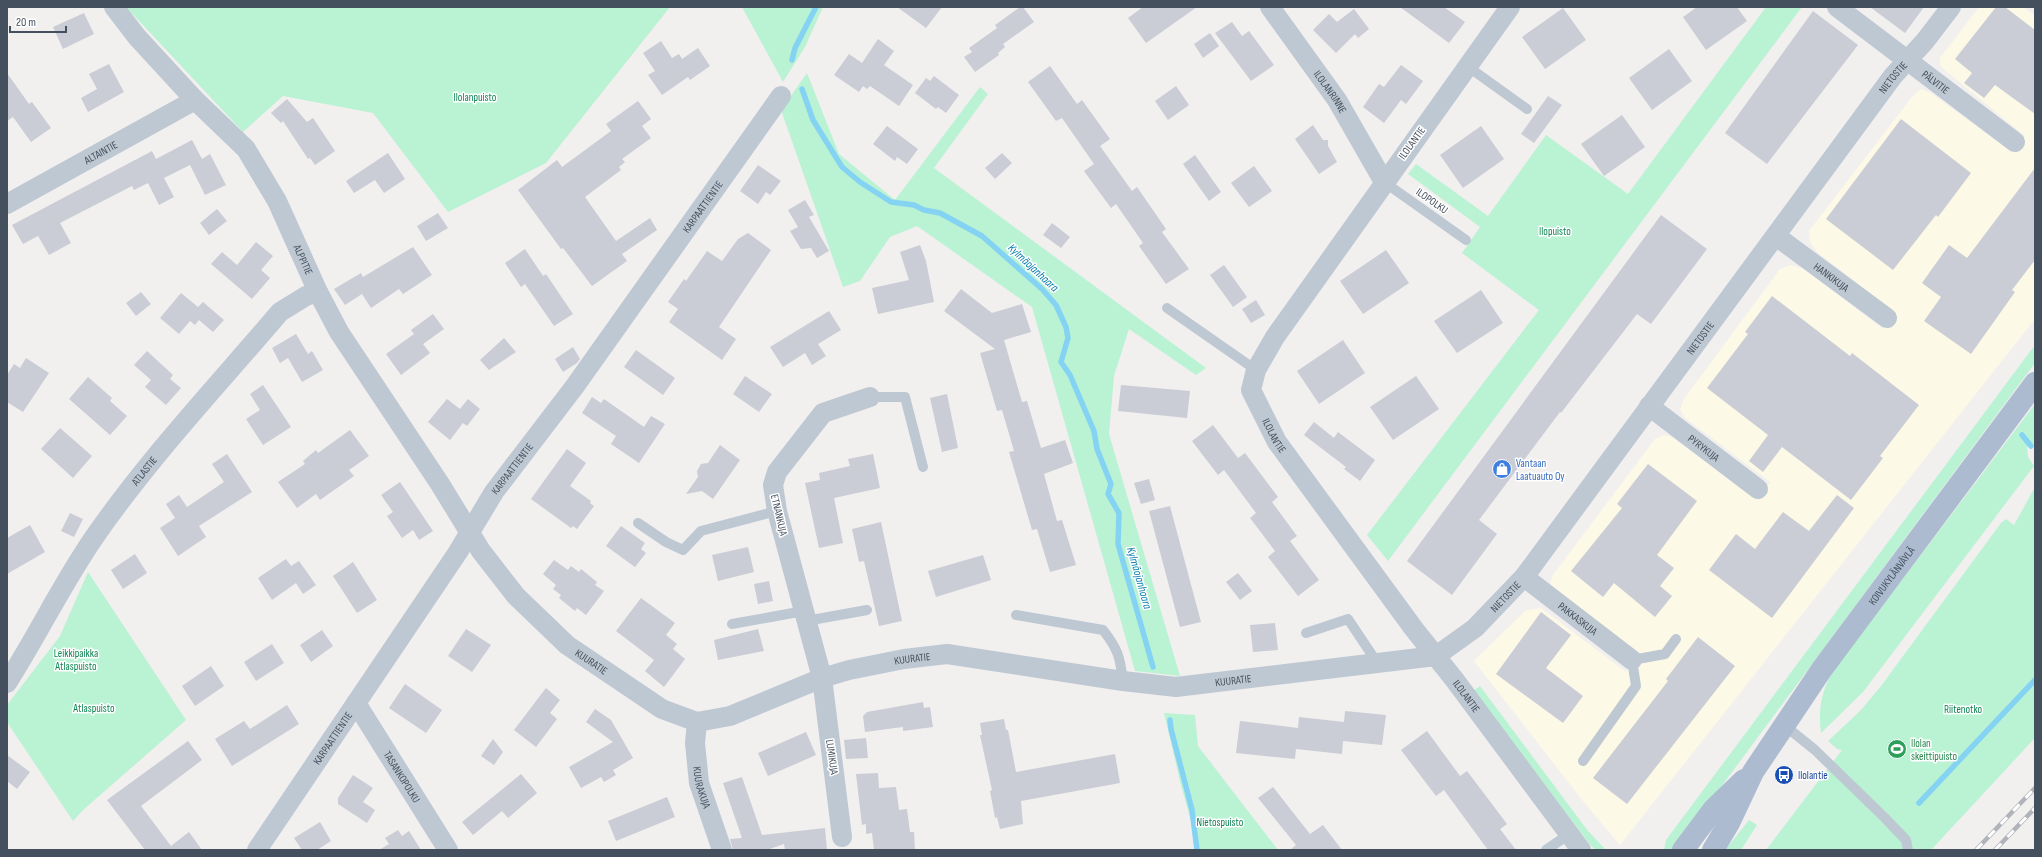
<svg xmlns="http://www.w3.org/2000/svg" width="2042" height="857" viewBox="0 0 2042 857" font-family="'Sofia Sans Condensed',sans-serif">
<rect width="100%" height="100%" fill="#f2efef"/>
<polygon fill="#fdf9e7" points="1979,7 2023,7 2035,16 2035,319 1620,845 1583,801 1474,661 1526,610 1541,608 1626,672 1639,655 1552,591 1550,584 1553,575 1655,439 1663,435 1670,436 1759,500 1770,482 1684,417 1680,409 1684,399 1780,269 1790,265 1804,269 1883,329 1896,313 1817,252 1810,242 1809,231 1912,97 1921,89 1931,93 2013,153 2025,136 1940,66 1940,58"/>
<g fill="#baf2d4">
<polygon points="126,7 670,7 546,163 448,212 373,113 283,96 243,132"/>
<polygon points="742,7 823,7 805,47 783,82"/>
<polygon points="1766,7 1802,7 1388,561 1367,535 1539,310 1462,253 1480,227 1408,174 1416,164 1488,216 1546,135 1628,194"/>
<polygon points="807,73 839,154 895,200 980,87 988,94 934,168 1206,368 1196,375 1129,329 1114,376 1109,434 1180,676 1135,671 1032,307 917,226 890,237 860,281 843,287 781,110"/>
<polygon points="2035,345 2035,363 1675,849 1664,850 1666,840"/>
<path d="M2035,404v41l-3,-1 -5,3 1,10 6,9 -171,226 -42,41c-3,-22 0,-39 10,-59z"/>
<polygon points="2035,487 2035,738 1931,850 1766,850 1842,750 1837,749 1828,741 1861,710 1881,686 2001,523 2006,519 2014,525"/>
<polygon points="88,572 186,720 83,810 73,821 7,722 7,705 60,636"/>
<polygon points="1480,686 1588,831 1606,850 1596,850 1591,846 1473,691"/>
<polygon points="1164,713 1195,715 1198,746 1278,850 1199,850 1181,785"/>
<polygon points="1749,820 1757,825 1741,850 1725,850"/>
</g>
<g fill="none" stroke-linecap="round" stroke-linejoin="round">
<g stroke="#84d3f3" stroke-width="5.5">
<polyline points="792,60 795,48 816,7"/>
<polyline points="802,89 813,120 842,167 860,182 891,202 914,205 924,210 940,213 982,236 1042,289 1056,305 1066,327 1068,338 1061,362 1070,375 1094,431 1097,449 1111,484 1108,494 1119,513 1118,544 1153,667"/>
<polyline points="2022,435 2031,446"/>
<polyline points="1170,720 1171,729 1192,810 1197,850"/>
<polyline points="1919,803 2035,680"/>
</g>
</g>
<g fill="#cacdd5">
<polygon points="897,7 942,7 926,28"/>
<polygon points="1020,7 1023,7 1034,22 1003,44 1005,47 998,53 999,55 975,72 964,57 972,52 969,48 997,28 995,25"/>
<polygon points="1143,7 1197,7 1146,43 1128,18"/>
<polygon points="1400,7 1444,7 1465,22 1449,43"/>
<polygon points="1697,7 1737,7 1747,21 1706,50 1683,17"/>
<polygon points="1870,7 1924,7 1905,33"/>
<polygon points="1996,7 2005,7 2035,30 2035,114 1995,85 1984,98 1964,83 1972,73 1955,59"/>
<polygon points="1563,8 1586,40 1545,69 1522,37"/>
<polygon points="1354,9 1369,29 1358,38 1355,34 1336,53 1313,30 1329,14 1337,22"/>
<polygon points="1813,11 1858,45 1767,164 1725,133"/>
<polygon points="84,13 94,34 63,49 53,27"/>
<polygon points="1232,22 1242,36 1249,31 1274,65 1251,81 1215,33"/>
<polygon points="1210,33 1219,46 1203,58 1194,44"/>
<polygon points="878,39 894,51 884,65 913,85 899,106 870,86 867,89 863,86 859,92 834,75 849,54 862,63"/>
<polygon points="661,41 672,58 679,54 682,59 698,48 710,66 690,80 688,77 662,95 648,75 655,71 643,53"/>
<polygon points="1669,49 1692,81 1652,110 1629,78"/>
<polygon points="109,64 124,92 88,112 81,98 97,89 89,74"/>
<polygon points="1401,65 1423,81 1406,104 1401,100 1384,123 1363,107 1379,84 1384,87"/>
<polygon points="1050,66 1077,104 1082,100 1110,139 1100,146 1132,191 1137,187 1166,229 1162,232 1189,269 1166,284 1139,246 1143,243 1116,204 1111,208 1084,171 1094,164 1062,118 1056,121 1028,82"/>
<polygon points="7,73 29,104 32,102 51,128 31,142 13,117 7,121"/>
<polygon points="934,76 959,95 946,113 938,107 936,109 915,93 926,78 930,81"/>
<polygon points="1176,86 1189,105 1168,120 1155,101"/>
<polygon points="1548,96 1562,105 1534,143 1521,134"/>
<polygon points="287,99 307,122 313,118 335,151 315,165 310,158 308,159 283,121 281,123 271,113"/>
<polygon points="638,101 651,119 642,126 651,138 622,159 625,162 619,167 621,170 585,197 616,241 650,218 657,230 622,254 627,261 592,286 563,248 561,249 518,190 557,160 562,167 611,131 606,124"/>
<polygon points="1622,115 1645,147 1604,176 1581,144"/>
<polygon points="1901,119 1971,173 1938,217 1936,215 1893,270 1826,219"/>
<polygon points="1313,125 1323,140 1328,140 1328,146 1337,162 1319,174 1295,139"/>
<polygon points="887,126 918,149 907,164 897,157 895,161 873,144"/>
<polygon points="1481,126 1504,159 1463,188 1440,155"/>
<polygon points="192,140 202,159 210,154 226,185 205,195 190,165 164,178 174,197 159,205 148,183 134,190 132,186 60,223 71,243 49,255 38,236 23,244 12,225 152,151 156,159"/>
<polygon points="388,153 405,179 384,193 375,180 354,193 346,181"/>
<polygon points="1002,153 1012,163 995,179 985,168"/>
<polygon points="1195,155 1221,192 1209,201 1183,164"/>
<polygon points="758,165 781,181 770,195 766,192 758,204 740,191"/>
<polygon points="1254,166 1272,191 1249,207 1231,183"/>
<polygon points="2035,168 2035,260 2012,290 2015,292 1971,354 1924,321 1941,297 1922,283 1949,245 1967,258"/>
<polygon points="805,200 814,215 809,217 829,251 817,258 811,248 801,249 790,231 798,227 788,210"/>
<polygon points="217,209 227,221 209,235 200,223"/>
<polygon points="438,213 448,228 426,241 417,226"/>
<polygon points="1661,215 1707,249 1651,324 1637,314 1561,413 1560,412 1479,520 1497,534 1452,595 1407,561"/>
<polygon points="1052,223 1070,237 1061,248 1043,235"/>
<polygon points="748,233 771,250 719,327 736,339 722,360 669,322 678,309 668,302 684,279 686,281 707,251 722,261 738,239"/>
<polygon points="256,242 273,256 261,270 270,278 252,299 211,264 222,252 237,265"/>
<polygon points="920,245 926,261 934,302 878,314 872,288 909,280 900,252"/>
<polygon points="413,247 432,275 403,294 399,289 371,308 362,294 345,305 334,289 361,273 363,277"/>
<polygon points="525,249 543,276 546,274 573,314 554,326 525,284 521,287 505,263"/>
<polygon points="1386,250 1409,283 1363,314 1340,281"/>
<polygon points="1224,265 1247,297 1233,307 1210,275"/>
<polygon points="961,289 992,313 1022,304 1031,332 1004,340 1022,402 1027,401 1041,448 1065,440 1073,463 1044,474 1057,521 1062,520 1076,565 1050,572 1037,529 1032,530 1009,452 1014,451 1002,410 997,411 980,353 995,349 944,311"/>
<polygon points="1481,290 1503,323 1457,353 1434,321"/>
<polygon points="141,292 151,304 136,316 126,303"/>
<polygon points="181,293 198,307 203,302 224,320 213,332 199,320 195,325 190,321 179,334 160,318"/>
<polygon points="1772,296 1850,356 1852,353 1919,405 1880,456 1883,458 1851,500 1782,447 1763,472 1749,461 1768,435 1707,388 1748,334 1745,332"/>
<polygon points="1256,300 1265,315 1251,323 1242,309"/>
<polygon points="829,311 841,330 818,344 826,356 812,365 805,353 783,367 770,347"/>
<polygon points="433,314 444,329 423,344 430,353 401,375 386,354 414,334 411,330"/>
<polygon points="296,334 308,354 312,351 323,370 302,382 288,358 280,363 272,348"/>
<polygon points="504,338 516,352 489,370 480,360"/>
<polygon points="1343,340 1365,373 1319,404 1297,371"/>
<polygon points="573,347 580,359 577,363 563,372 555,359"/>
<polygon points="636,350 675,378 663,395 624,367"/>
<polygon points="147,351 173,375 170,379 181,388 166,405 145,387 151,380 134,365"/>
<polygon points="26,358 49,373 23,412 7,402 7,375 14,364 20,368"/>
<polygon points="745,376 772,394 759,412 733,394"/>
<polygon points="1416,376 1439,409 1393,440 1370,407"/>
<polygon points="88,377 112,398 110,401 127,416 110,435 69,399"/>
<polygon points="263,385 291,427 263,445 246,419 260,410 250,394"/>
<polygon points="1121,385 1190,391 1187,418 1118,411"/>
<polygon points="947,394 958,448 942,452 930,398"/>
<polygon points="592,397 601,403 604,399 644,427 651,416 665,424 639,463 611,444 616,436 582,413"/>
<polygon points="447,399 460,409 468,399 480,409 467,426 463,423 450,440 428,422"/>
<polygon points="1314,422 1334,438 1338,432 1375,460 1360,481 1344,469 1346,467 1304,435"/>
<polygon points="1213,425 1238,458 1245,453 1278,497 1272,502 1297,536 1290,541 1319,580 1298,596 1268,557 1275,551 1250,518 1256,513 1224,470 1218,475 1192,441"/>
<polygon points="60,428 92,456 73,478 41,449"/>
<polygon points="350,430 369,456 349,470 354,476 320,500 316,494 297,508 278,482 305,464 303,461 316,450 318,453"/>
<polygon points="720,445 740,460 713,499 702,491 686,494 698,477 697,471 701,464 708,463"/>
<polygon points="567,449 586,463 570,486 591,501 590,503 594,506 577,529 573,526 571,528 531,499"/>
<polygon points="227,454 252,492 199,526 206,537 178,556 160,528 175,518 166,504 179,495 187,507 224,482 212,464"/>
<polygon points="873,454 880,488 834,498 843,543 819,548 805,483 820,480 819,473 850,466 848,459"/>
<polygon points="1648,464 1697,501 1657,555 1674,568 1660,586 1672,596 1655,617 1614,583 1603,597 1571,571 1622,508 1617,504"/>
<polygon points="1149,479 1155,500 1141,504 1134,483"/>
<polygon points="400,482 433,531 419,540 413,530 402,538 387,516 393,512 381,495"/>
<polygon points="1837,495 1854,508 1772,618 1709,570 1736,534 1755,549 1783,512 1809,531"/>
<polygon points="1170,506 1201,622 1180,627 1149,511"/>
<polygon points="70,513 83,519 74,537 61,531"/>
<polygon points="881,522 902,621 879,626 864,561 859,562 852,529"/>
<polygon points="30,525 45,552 7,574 7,538"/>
<polygon points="621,526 645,543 641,549 646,553 635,567 606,546"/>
<polygon points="748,547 754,572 718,581 712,555"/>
<polygon points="135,554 147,573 123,589 111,570"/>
<polygon points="983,555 991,580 936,597 928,571"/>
<polygon points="286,559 291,566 299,561 316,585 303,594 296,583 272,600 258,578"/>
<polygon points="554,560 568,570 571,566 579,572 581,569 597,582 595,585 604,591 586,615 577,608 575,611 559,598 561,595 553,589 556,585 543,574"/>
<polygon points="353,562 377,600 357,613 333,576"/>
<polygon points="1238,573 1252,591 1240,600 1226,582"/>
<polygon points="769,581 773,601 758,604 754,584"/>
<polygon points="641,598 675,623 666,635 677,644 673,649 685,659 664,687 645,671 654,660 616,631"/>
<polygon points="1541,612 1571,635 1546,668 1583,696 1563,723 1496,674"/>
<polygon points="1275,623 1278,650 1253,652 1250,625"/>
<polygon points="466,629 491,645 472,672 448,656"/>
<polygon points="758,629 764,651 718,660 714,640"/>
<polygon points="322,630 333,646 311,662 300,645"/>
<polygon points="1698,637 1735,666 1627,804 1593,778 1668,681 1666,679"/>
<polygon points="272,644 284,663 256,681 244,662"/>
<polygon points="211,666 224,686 195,706 182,686"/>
<polygon points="405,684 442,710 426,733 389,708"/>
<polygon points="546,688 560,700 550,713 557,719 536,747 514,730"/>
<polygon points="923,702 924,708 930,707 933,727 903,731 903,727 865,732 863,716 867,712"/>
<polygon points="287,705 299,724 232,766 215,739 244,721 250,729"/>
<polygon points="595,709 611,720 633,758 613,770 616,775 604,782 601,777 581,788 569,767 613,742 586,722"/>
<polygon points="1345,711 1386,715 1382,745 1343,741 1342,754 1296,749 1295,759 1236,753 1240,721 1298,728 1299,717 1344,722"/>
<polygon points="1004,719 1006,730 1008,730 1016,772 1115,754 1120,783 1021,801 1023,824 1000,829 997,817 995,818 990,791 992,790 980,735 982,735 980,723"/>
<polygon points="1427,731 1460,776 1467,771 1507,824 1500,829 1516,850 1488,850 1444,790 1436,796 1401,750"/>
<polygon points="806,732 816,755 768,776 758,753"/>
<polygon points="866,738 868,758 846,759 844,740"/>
<polygon points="493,739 503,752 494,765 481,756"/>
<polygon points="188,741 202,760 141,806 171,846 189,832 202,850 145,850 107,800"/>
<polygon points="7,755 30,772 17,789 7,781"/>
<polygon points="878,773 879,788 896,787 899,810 907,809 910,832 914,832 915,850 874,850 872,833 866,834 866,824 862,825 856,774"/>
<polygon points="521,774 537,793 508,818 502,811 473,835 462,822"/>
<polygon points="353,775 373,788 363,802 375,810 367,823 338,804 338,798"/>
<polygon points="742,777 762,835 825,828 827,850 785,850 784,844 767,850 733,850 730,839 742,838 723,783"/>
<polygon points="1273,787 1310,834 1323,825 1342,850 1290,850 1296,845 1258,798"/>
<polygon points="667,797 675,817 616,841 608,821"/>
<polygon points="320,822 331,841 317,850 302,850 294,838"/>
<polygon points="398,830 402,836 409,831 421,850 379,850 389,844 385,838"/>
</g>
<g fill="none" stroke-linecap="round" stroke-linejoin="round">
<g stroke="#bec8d2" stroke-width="10">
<polyline points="1467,66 1527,109"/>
<polyline points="1384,182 1466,240"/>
<polyline points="1167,308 1256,370"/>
<polyline points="870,397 905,397 923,467"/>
<polyline points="638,523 666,542 683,550 701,531 777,511"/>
<path d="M1016,615l87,15c15,19 17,27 20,51"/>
<polyline points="806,621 867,610"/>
<polyline points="732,624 804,611"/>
<polyline points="1306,633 1348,619 1378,664"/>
<polyline points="1784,725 1815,750 1885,818 1906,840 1908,850"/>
<polyline points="1583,761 1636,686 1632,660 1665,654 1676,639"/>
<polyline points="1546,850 1568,835"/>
</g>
<g stroke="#bec8d2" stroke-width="20">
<path id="s1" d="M114,7l23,30 58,63 51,49 31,52 41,91 21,40 101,152 41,67 35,45 51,49 95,64 35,13 33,-6 92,-38 27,-8 55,-11 43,-5 176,27 53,6 260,-31 39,-28 49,-51 369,-501 32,-35 26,-34"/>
<path id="s2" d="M1270,7l67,93 47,82"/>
<path id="s3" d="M1510,7l-235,330 -19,33 -5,20 26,52 137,187 40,50 127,171"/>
<path id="s4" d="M1837,7l178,135"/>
<path id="s5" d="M7,204l188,-104"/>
<path id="s6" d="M1776,236l111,82"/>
<path id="s7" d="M1649,406l109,83"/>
<path id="s8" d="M1524,577l108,83"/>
<path id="s9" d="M7,683c30,-47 54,-97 86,-144 55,-80 124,-153 187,-227l26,-16 12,-4"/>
<path id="s10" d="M356,703l92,147"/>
<path id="s11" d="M697,722l-2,21 4,40 23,67"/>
<polyline points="842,837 822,678 777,511 773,485 777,472 823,413 870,397"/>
<path id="s12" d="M257,850l201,-298 36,-60 81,-106 206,-290"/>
</g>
<g stroke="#acbbd0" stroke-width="22">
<polyline points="1683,850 1713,810 1744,780"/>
<path id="s13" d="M1713,850l16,-27 24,-51 69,-103 213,-286"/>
</g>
<defs>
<g id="rail">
<polyline points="1976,850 2035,788"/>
<polyline points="1995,850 2035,808"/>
</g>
</defs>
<use href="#rail" stroke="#b0b3ba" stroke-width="4.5"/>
<use href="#rail" stroke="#fff" stroke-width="3" stroke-dasharray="9" stroke-linecap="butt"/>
</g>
<defs>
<symbol id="shop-disc" viewBox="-11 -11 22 22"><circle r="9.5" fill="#3f7fe0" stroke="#fff"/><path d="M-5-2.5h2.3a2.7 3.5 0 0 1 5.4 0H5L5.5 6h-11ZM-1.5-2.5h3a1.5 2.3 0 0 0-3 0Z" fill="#fff"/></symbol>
<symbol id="stadium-disc" viewBox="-11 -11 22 22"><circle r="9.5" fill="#2e9e5b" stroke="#fff"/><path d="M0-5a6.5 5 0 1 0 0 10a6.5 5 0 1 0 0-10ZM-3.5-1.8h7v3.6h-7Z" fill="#fff"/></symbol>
<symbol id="bus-disc" viewBox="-11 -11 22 22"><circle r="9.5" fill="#1a4fb4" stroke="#fff"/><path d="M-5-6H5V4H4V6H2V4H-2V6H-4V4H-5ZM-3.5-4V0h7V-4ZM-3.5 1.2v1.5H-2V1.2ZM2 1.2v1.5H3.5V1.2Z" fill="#fff"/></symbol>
</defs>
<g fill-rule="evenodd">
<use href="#shop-disc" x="1491" y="458" width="22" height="22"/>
<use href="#stadium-disc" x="1886" y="738" width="22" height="22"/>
<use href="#bus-disc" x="1773" y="764" width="22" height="22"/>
</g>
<g text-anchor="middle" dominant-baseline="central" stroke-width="3" stroke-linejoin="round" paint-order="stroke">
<g font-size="11" fill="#45505e" stroke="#fff">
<text stroke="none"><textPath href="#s1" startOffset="2434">NIETOSTIE</textPath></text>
<text stroke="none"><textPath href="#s4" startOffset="124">PÄLVITIE</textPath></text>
<text stroke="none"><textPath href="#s2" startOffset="104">ILOLANRINNE</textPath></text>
<text transform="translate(1412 143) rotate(-54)">ILOLANTIE</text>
<text stroke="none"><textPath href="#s5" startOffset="107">ALTAINTIE</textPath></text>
<text transform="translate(1432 201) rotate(35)">ILOPOLKU</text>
<text stroke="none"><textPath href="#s12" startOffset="783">KARPAATTIENTIE</textPath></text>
<text stroke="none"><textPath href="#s1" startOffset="319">ALPPITIE</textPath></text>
<text stroke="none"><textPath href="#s6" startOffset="69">HANKIKUJA</textPath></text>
<text stroke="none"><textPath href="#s1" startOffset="2110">NIETOSTIE</textPath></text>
<text stroke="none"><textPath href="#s3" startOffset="515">ILOLANTIE</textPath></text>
<text stroke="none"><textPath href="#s7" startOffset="69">PYRYKUJA</textPath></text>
<text stroke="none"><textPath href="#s12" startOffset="459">KARPAATTIENTIE</textPath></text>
<text stroke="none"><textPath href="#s9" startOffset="253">ATLASTIE</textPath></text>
<text transform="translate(779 515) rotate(77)">ETNANKUJA</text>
<text stroke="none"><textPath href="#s13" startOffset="328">KOIVUKYLÄNVÄYLÄ</textPath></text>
<text stroke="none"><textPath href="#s1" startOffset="1786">NIETOSTIE</textPath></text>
<text stroke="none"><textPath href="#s8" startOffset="68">PAKKASKUJA</textPath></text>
<text stroke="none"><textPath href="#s1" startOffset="1166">KUURATIE</textPath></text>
<text stroke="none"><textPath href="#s1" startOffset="818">KUURATIE</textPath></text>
<text stroke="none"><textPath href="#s1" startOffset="1490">KUURATIE</textPath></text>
<text stroke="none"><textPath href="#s3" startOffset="839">ILOLANTIE</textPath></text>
<text stroke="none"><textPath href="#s12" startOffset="135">KARPAATTIENTIE</textPath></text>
<text transform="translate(832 757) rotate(82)">LUMIKUJA</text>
<text stroke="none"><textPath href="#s10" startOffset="87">TASANKOPOLKU</textPath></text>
<text stroke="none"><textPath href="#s11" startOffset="66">KUURAKUJA</textPath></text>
</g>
<g font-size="11" fill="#108554" stroke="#fff">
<text x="475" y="97">Ilolanpuisto</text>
<text x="1555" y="231">Ilopuisto</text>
<text x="76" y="653">Leikkipaikka<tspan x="76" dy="13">Atlaspuisto</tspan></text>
<text x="94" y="708">Atlaspuisto</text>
<text x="1963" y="709">Riitenotko</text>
<text x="1220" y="822">Nietospuisto</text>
</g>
<g font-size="11" fill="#366cbe" stroke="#fff" text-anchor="start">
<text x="1516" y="463">Vantaan<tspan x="1516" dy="13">Laatuauto Oy</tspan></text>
</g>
<g font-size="11" fill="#27864d" stroke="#fff" text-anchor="start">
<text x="1911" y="743">Ilolan<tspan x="1911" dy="13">skeittipuisto</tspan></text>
</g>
<g font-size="11" fill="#164399" stroke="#fff" text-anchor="start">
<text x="1798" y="775">Ilolantie</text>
</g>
<g font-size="12" font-style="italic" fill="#027bad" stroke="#fff">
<text transform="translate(1033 268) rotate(43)">Kylmäojanhaara</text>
<text transform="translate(1139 578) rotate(74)">Kylmäojanhaara</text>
</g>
</g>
<rect width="2042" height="857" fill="none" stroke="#45505e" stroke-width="16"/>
<path d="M10 26v6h56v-6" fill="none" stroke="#45505e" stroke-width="2"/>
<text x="16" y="26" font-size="12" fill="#45505e" stroke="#ffffff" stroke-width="3" paint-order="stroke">20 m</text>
</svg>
